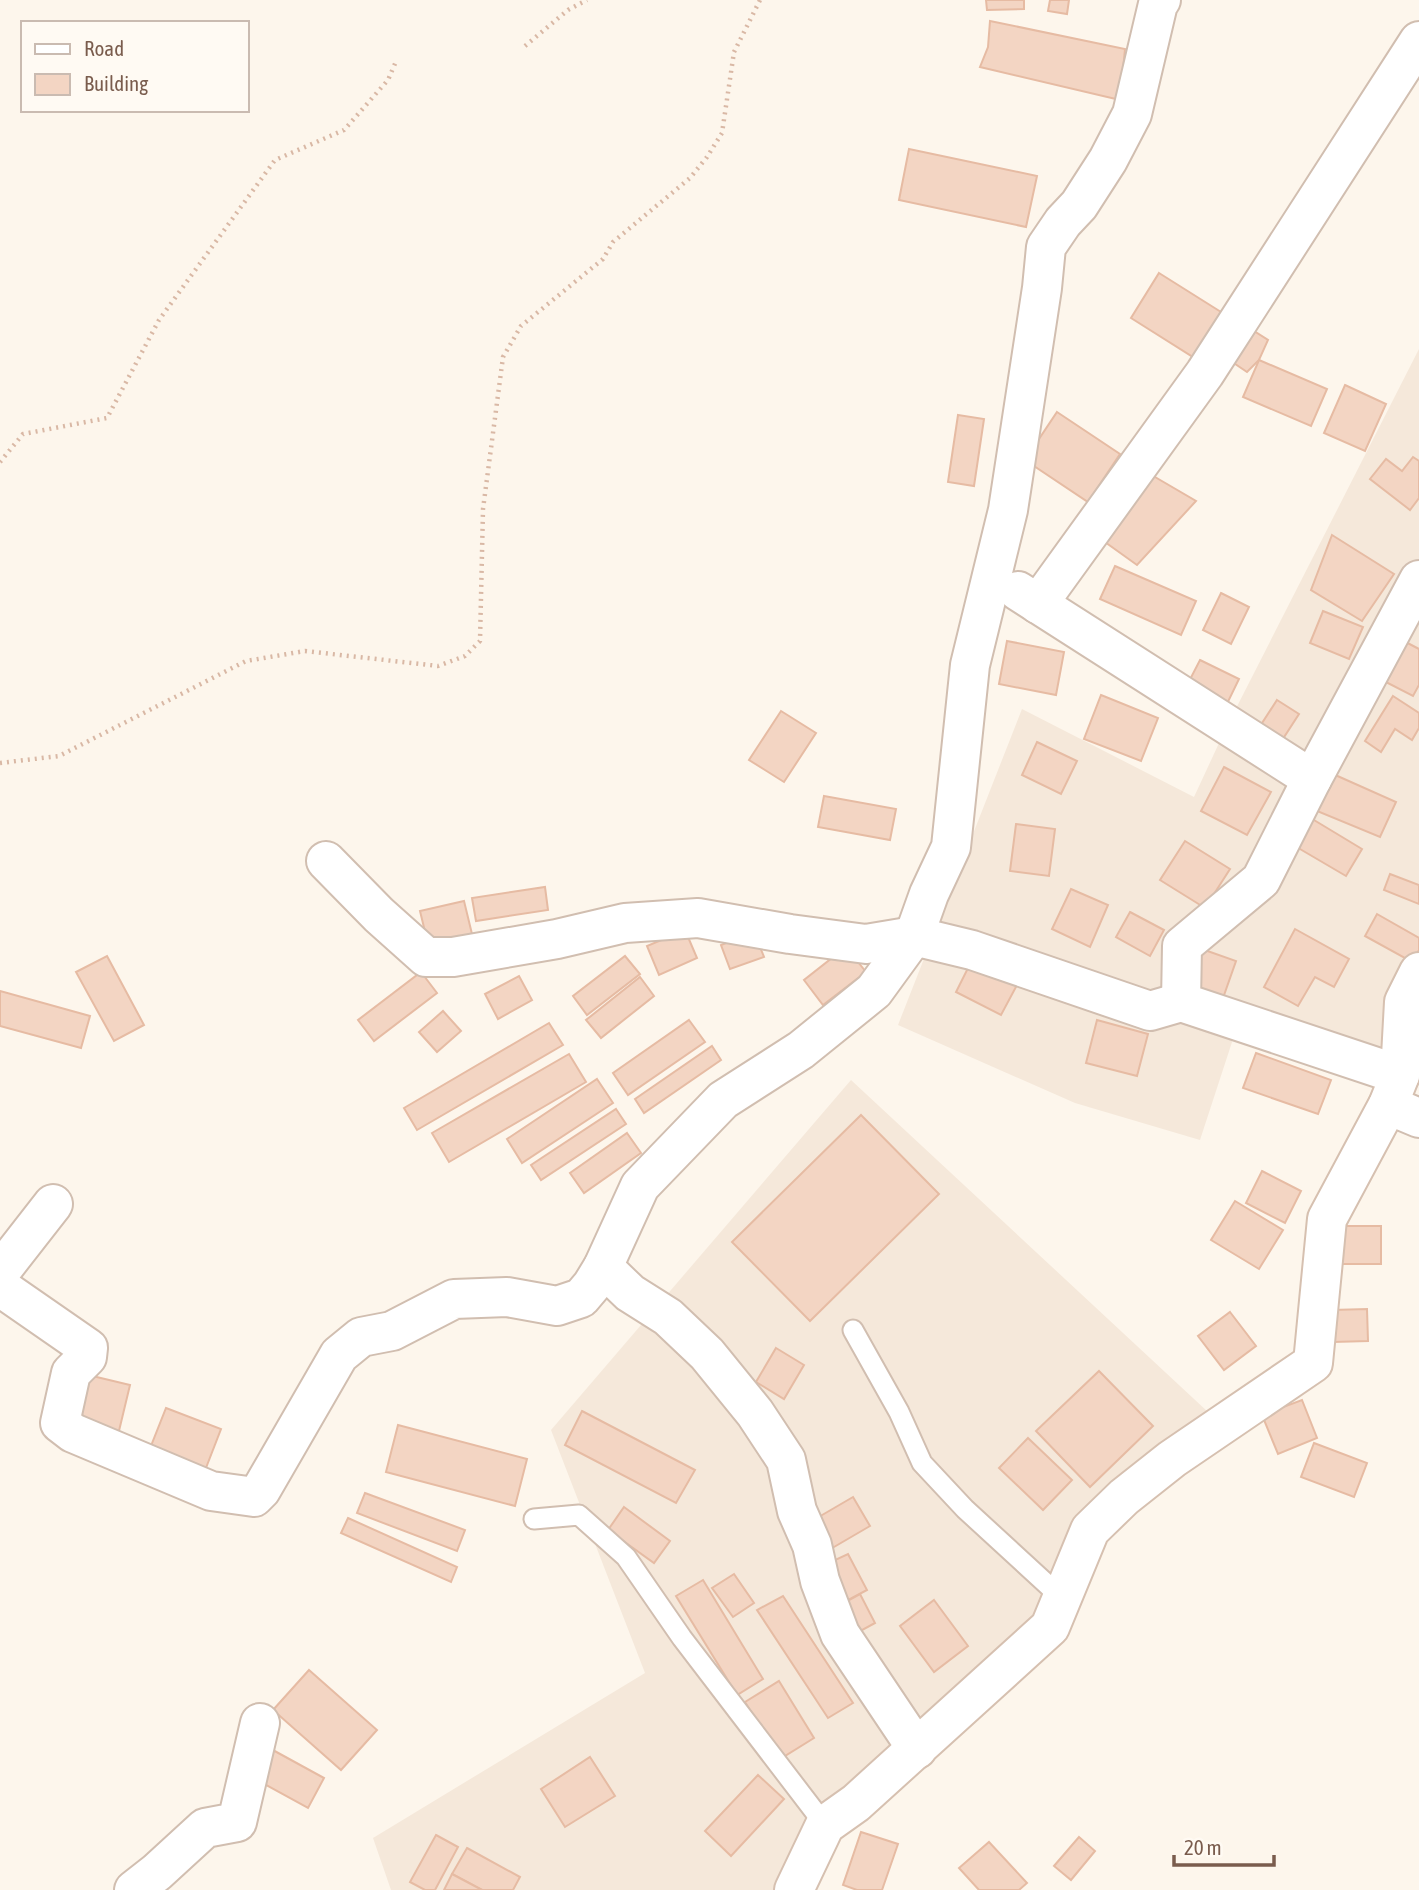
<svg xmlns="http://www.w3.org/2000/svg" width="1419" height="1890" viewBox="0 0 1419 1890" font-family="'Asap Condensed',sans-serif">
<rect width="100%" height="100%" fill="#fdf6ec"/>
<g fill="#f5e8da">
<polygon points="1419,349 1419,1079 1233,1039 1200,1140 1075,1103 898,1025 1022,709 1194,797 1226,728"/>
<polygon points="851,1080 1222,1425 825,1825 788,1890 391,1890 373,1838 645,1673 551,1430"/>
</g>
<g fill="#f3d5c3" stroke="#e6bba3" stroke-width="2">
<polygon points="986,0 1024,0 1024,9 987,10"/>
<polygon points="1050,0 1069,0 1067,14 1048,11"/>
<polygon points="990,21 1125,49 1120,100 980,67 988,47"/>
<polygon points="909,149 1037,176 1026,227 899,200"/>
<polygon points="1159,273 1221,312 1193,357 1131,318"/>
<polygon points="1243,324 1268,340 1259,360 1247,372 1222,355"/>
<polygon points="1259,360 1327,389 1311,426 1243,397"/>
<polygon points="1345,385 1386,404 1365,451 1324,433"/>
<polygon points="1057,412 1120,454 1088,502 1025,460"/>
<polygon points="958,415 984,419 974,486 948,482"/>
<polygon points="1413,457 1419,461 1419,498 1410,510 1370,479 1386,459 1402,471"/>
<polygon points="1143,470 1196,501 1137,565 1098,537"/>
<polygon points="1332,535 1394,574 1362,621 1311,590"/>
<polygon points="1115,566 1196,601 1181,635 1100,599"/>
<polygon points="1221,593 1249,607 1231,644 1203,630"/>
<polygon points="1323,611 1363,627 1349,659 1310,643"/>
<polygon points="1400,639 1419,649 1419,685 1413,696 1380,679"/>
<polygon points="1007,641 1064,652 1056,695 999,684"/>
<polygon points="1200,660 1239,679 1224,710 1184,691"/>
<polygon points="1101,695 1158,718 1141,761 1084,739"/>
<polygon points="1393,696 1419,713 1419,728 1412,740 1395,729 1381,752 1365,741"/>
<polygon points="1277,700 1299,714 1275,751 1253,737"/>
<polygon points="781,711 816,733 784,782 749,760"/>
<polygon points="1037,742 1077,761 1061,794 1022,775"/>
<polygon points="1224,767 1271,792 1247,835 1201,811"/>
<polygon points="1333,774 1396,802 1380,837 1317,811"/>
<polygon points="824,796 896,809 890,840 818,827"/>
<polygon points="1304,814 1362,849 1346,876 1288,842"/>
<polygon points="1016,824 1055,829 1049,876 1010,871"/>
<polygon points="1185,841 1230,869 1205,908 1160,880"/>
<polygon points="1390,874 1419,885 1419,904 1384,890"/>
<polygon points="545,887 548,910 476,921 472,898"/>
<polygon points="1071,889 1108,905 1090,947 1052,929"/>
<polygon points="464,901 472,934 428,944 420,911"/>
<polygon points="1130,912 1164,930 1150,956 1116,937"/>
<polygon points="1377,914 1419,938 1419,950 1412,962 1365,936"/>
<polygon points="1295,929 1349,959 1334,987 1315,977 1298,1006 1264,987"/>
<polygon points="685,930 697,958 659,975 647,946"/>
<polygon points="754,932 764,957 730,969 721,945"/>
<polygon points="846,947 866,972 823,1005 804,980"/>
<polygon points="1199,948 1236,961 1223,998 1187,986"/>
<polygon points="107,956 144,1025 114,1041 76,972"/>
<polygon points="625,956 640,974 587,1015 573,996"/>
<polygon points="971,962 1017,985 1001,1015 956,992"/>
<polygon points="421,972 437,993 374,1041 358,1020"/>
<polygon points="519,976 532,1000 498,1019 485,994"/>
<polygon points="640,977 654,996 601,1038 586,1020"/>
<polygon points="0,991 90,1016 81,1048 0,1026"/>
<polygon points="443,1011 461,1031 437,1052 419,1032"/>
<polygon points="689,1020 705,1042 628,1095 613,1073"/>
<polygon points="1097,1020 1148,1034 1137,1076 1086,1063"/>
<polygon points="549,1023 563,1045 417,1130 404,1108"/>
<polygon points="712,1046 721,1060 644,1113 635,1099"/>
<polygon points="1256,1053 1331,1080 1318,1114 1243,1088"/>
<polygon points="569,1054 586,1082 449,1162 432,1133"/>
<polygon points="597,1079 613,1103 522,1163 507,1139"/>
<polygon points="616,1109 626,1124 541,1180 531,1165"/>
<polygon points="861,1115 939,1194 810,1321 732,1242"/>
<polygon points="627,1133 641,1153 584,1193 570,1173"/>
<polygon points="1262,1171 1301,1191 1285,1223 1246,1203"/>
<polygon points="1235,1201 1283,1230 1259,1269 1211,1240"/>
<rect x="1341" y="1226" width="40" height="38"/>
<polygon points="1367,1309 1368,1341 1333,1342 1332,1310"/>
<polygon points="1230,1312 1256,1346 1224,1370 1198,1336"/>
<polygon points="776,1348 804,1365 784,1399 756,1382"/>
<polygon points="1099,1371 1153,1426 1090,1487 1036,1431"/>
<polygon points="80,1373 130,1385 118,1435 68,1424"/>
<polygon points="1302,1400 1317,1438 1278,1454 1262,1415"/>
<polygon points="166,1408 221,1429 204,1473 149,1451"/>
<polygon points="582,1411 695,1470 676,1503 565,1445"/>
<polygon points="398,1425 527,1459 515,1506 386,1472"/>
<polygon points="1028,1438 1072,1480 1043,1510 999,1468"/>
<polygon points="1314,1443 1367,1463 1354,1497 1301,1477"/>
<polygon points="365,1493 465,1530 457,1551 357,1513"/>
<polygon points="853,1497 870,1526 822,1554 805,1525"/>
<polygon points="624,1507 670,1541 654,1563 608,1530"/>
<polygon points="348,1518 457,1567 451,1582 341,1533"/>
<polygon points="848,1554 867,1590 839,1605 820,1567"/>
<polygon points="734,1574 754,1603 733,1617 712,1588"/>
<polygon points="703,1580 763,1679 737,1695 676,1596"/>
<polygon points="860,1594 875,1623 855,1634 840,1605"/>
<polygon points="783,1596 853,1703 828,1718 757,1610"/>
<polygon points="934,1600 968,1646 934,1672 900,1626"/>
<polygon points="309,1670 377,1730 341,1770 273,1710"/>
<polygon points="779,1681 814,1738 780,1759 745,1702"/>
<polygon points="271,1749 324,1778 308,1808 255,1779"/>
<polygon points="590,1757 615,1796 565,1827 541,1789"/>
<polygon points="758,1775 784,1799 731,1856 705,1831"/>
<polygon points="861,1832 898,1844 882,1890 857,1890 843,1885"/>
<polygon points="436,1835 458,1847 435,1890 425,1890 410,1882"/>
<polygon points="1079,1837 1095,1851 1071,1880 1054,1866"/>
<polygon points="989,1842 1027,1883 1019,1890 979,1890 959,1868"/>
<polygon points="467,1848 520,1877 513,1890 482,1890 452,1874"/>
<polygon points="452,1874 482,1890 444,1890"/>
</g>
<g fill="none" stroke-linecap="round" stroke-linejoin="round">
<defs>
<g id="lane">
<polyline points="853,1330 899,1412 922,1463 965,1509 1063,1599"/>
<polyline points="534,1519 579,1515 626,1557 682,1638 825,1825"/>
</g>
<g id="street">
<polyline points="1018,591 1312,779"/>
<polyline points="1038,604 1205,373 1419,41"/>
<polyline points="326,861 379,915 426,957 453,957 557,939 625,923 698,918 790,934 866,944 914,936 972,950 1150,1011 1181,1002"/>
<polyline points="1400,1075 1181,1002 1182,946 1261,880 1312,779 1419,580"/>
<polyline points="1388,1105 1419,1118"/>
<polyline points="603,1267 630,1293 668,1317 707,1354 755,1413 786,1460 797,1511 812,1545 820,1581 840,1634 917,1749"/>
<polyline points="0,1272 53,1204"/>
<polyline points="0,1287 88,1348 87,1357 71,1373 60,1423 73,1433 211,1491 254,1497 261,1490 339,1355 361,1337 392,1331 454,1299 507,1297 557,1306 581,1298 592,1285 603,1267 640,1186 723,1100 801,1050 874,991 914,936 929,894 951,847 970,665 1008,510 1042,288 1046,247 1063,222 1079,205 1108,160 1132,114 1158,4 1161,0"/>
<polyline points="134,1890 157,1872 205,1828 237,1822 260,1723"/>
</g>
<polyline id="secondary" points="794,1890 825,1825 856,1803 1050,1627 1090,1530 1124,1497 1172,1459 1313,1363 1327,1219 1388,1105 1400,1075 1404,1002 1419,972"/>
</defs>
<use href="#lane" stroke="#d1beb0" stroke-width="23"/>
<use href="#street" stroke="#d1beb0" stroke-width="42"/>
<use href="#secondary" stroke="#d6c0b0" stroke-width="42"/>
<g stroke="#d9b8a5" stroke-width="4.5" stroke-dasharray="2 5" stroke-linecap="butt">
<polyline points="525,46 568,10 587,0"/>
<polyline points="0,462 23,434 107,418 159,320 275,160 344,130 388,80 397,59"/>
<polyline points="0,763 59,756 246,661 305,651 438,666 465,656 480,641 483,509 503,357 521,326 603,259 613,242 690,178 707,157 722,133 734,52 760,0"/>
</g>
<use href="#lane" stroke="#fff" stroke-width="19"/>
<use href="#street" stroke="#fff" stroke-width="38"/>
<use href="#secondary" stroke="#fff" stroke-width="38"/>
</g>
<rect x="21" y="21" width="228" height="91" fill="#fffaf3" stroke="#cabbb1" stroke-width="2"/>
<rect x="35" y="44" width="35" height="10" fill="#ffffff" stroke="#cabbb1" stroke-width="2"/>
<text x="84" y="56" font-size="21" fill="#7a5c4d">Road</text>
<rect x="35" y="74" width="35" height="21" fill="#f3d5c3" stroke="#cabbb1" stroke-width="2"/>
<text x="84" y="91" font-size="21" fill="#7a5c4d">Building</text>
<path d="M1174 1855v10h100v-10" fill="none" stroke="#7a5c4d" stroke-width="3.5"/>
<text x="1184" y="1855" font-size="21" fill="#7a5c4d" stroke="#fffaf3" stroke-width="5" paint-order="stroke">20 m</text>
</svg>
